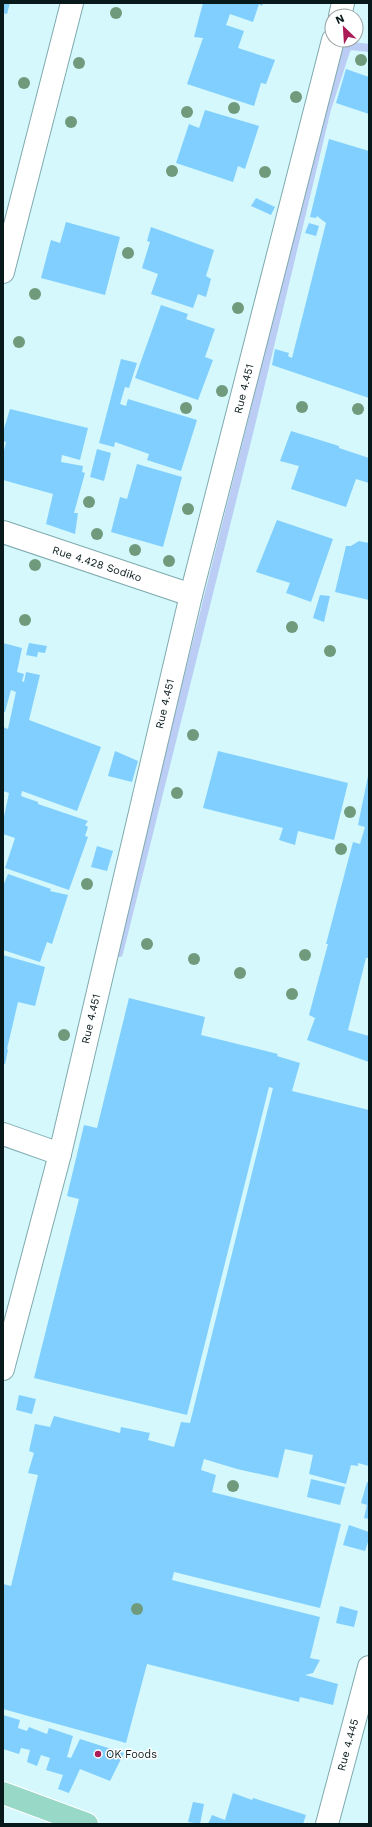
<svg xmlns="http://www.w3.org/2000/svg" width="372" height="1827" viewBox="0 0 372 1827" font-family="'Work Sans',sans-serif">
<rect width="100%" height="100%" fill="#d4f8fc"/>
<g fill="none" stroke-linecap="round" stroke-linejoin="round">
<polyline stroke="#bbccf5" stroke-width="8" points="119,953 251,425 327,109 347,48 351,46 369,48"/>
</g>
<g fill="#81cffe">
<polygon points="3,3 10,3 7,14 3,13"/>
<polygon points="203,3 263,3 262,6 259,4 253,22 230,14 226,25 244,31 238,48 275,60 266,84 261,83 254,106 187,84 203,38 194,37"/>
<polygon points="346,69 369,77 369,114 336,103"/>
<polygon points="205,110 259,126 245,169 238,166 233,182 176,163 189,124 199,128"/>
<polygon points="329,139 369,151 369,398 272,365 275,349 289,353 288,356 292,358 326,223 317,216 316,218 310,217"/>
<polygon points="256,198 275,207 271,215 251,206"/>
<polygon points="66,222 120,237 105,295 41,278 51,240 60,243"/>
<polygon points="309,223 319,226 316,236 305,233"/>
<polygon points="151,227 214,250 206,276 211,279 206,297 198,294 193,308 151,294 158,274 142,268 150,242 147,241"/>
<polygon points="161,305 188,314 186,319 215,329 205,357 213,360 198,400 135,378"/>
<polygon points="121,359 137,363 129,388 125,387 120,404 126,406 128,399 197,420 181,471 147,460 149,454 115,442 114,447 99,443"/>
<polygon points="10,409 88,428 80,460 62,455 61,462 83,466 82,472 85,473 74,513 78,513 75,534 46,524 53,494 3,480 3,455 6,442 3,441 3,432"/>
<polygon points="291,431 339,446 339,448 369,458 369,483 356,479 346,507 291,489 299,466 280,461"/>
<polygon points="97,449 111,453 104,481 90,477"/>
<polygon points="137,464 182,477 163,547 111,532 120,497 127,499"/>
<polygon points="277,520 333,539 311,602 286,593 290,583 256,572"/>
<polygon points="359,541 369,543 369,600 335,592 346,546 351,546"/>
<polygon points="320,595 330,596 324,622 313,618"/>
<polygon points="3,643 22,648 17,672 24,674 22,681 24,682 26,672 40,675 29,720 101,747 77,811 22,791 21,796 38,802 38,804 88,821 85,825 88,827 85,836 88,837 69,890 5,868 15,838 3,834 3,821 9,793 3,791 3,727 8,729 16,692 11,690 5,712 3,712"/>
<polygon points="29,643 47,646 45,653 38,652 37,657 26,655"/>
<polygon points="115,751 138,761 132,782 108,776"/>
<polygon points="218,751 348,783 334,840 298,831 295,845 279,840 283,828 203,808"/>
<polygon points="368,776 369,958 366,958 348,1030 369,1036 369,1062 307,1040 315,1018 309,1015 328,944 326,944 353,842 360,844 365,827 358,825"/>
<polygon points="97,846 113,851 107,871 91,867"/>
<polygon points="8,874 51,889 50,891 68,895 52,944 47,942 40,962 3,950 3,886"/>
<polygon points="3,955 45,967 35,1006 18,1002 7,1049 8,1050 5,1064 3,1064"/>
<polygon points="129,998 205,1017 201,1035 278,1054 277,1056 300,1063 292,1091 369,1110 369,1466 358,1463 358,1466 351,1465 346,1484 309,1474 313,1455 285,1449 278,1478 237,1469 204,1459 201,1470 216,1475 212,1492 341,1524 320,1608 174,1572 172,1580 320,1617 310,1658 320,1660 313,1673 305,1675 338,1684 333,1705 300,1697 299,1702 147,1664 126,1743 3,1709 3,1584 11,1586 38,1475 28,1473 34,1453 29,1451 35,1424 50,1427 54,1416 120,1433 121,1427 150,1433 148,1440 174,1447 181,1422 190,1423 273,1088 269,1087 187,1415 34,1378 79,1199 67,1196 84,1125 97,1128"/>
<polygon points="19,1395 36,1399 32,1414 16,1410"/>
<polygon points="311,1479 345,1487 340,1505 307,1497"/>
<polygon points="367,1482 369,1483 369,1519 364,1518 367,1505 361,1503"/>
<polygon points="349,1525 369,1532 369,1539 365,1551 343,1545"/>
<polygon points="340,1606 358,1611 354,1627 336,1623"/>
<polygon points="3,1715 20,1720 18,1728 27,1731 29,1727 47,1734 49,1728 73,1736 67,1757 71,1758 80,1739 124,1753 110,1781 80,1769 69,1793 58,1789 63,1775 46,1770 50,1758 41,1755 37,1766 27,1762 30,1750 21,1748 19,1754 3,1749"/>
<polygon points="233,1793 252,1800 253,1798 306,1815 303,1824 208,1824 212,1815 225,1820"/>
<polygon points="193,1802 204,1804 200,1824 188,1822"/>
</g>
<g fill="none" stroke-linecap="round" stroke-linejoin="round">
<defs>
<g id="minor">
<polyline points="340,16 343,3"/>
<polyline points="3,272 72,3"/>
<polyline points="3,532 191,595"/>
<polyline points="3,1134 60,1154"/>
<polyline points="3,1369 60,1154 191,595 333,40"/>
<polyline points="327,1824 369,1667"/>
</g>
<polyline id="major" points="3,1793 87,1824"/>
</defs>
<use href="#minor" stroke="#7faaaf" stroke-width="24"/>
<use href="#major" stroke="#fff" stroke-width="24"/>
<use href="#minor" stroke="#fff" stroke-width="22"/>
<use href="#major" stroke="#98d8c7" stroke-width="22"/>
</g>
<g fill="#6f9b7c">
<circle cx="116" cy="13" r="6"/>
<circle cx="361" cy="60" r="6"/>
<circle cx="79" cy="63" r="6"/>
<circle cx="24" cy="83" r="6"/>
<circle cx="296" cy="97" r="6"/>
<circle cx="234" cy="108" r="6"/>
<circle cx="187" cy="112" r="6"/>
<circle cx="71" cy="122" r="6"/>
<circle cx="172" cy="171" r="6"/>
<circle cx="265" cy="172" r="6"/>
<circle cx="128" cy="253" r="6"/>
<circle cx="35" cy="294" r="6"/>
<circle cx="238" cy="308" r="6"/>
<circle cx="19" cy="342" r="6"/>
<circle cx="222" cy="391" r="6"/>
<circle cx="302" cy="407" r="6"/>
<circle cx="186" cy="408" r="6"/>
<circle cx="358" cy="409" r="6"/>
<circle cx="89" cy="502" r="6"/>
<circle cx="188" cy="509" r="6"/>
<circle cx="97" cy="534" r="6"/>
<circle cx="135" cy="550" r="6"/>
<circle cx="169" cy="561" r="6"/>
<circle cx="35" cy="565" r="6"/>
<circle cx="25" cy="620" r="6"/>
<circle cx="292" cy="627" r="6"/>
<circle cx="330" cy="651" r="6"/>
<circle cx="193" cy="735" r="6"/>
<circle cx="177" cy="793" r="6"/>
<circle cx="350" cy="812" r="6"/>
<circle cx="341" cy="849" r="6"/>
<circle cx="87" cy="884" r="6"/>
<circle cx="147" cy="944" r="6"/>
<circle cx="305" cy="955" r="6"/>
<circle cx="194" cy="959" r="6"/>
<circle cx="240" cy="973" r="6"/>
<circle cx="292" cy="994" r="6"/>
<circle cx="64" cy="1035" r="6"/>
<circle cx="233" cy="1486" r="6"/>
<circle cx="137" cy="1609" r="6"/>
</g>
<circle fill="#aa1b57" stroke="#fff" stroke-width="1.5" cx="98" cy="1754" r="4"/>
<g text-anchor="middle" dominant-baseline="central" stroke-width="3" stroke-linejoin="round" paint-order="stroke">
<g font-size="11" fill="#07191b" stroke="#fff">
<text transform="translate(244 389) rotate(-76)">Rue 4.451</text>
<text transform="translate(97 564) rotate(18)">Rue 4.428 Sodiko</text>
<text transform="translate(165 704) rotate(-77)">Rue 4.451</text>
<text transform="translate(91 1019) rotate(-77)">Rue 4.451</text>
<text transform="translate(348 1745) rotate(-75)">Rue 4.445</text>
</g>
<g font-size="11" fill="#07191b" stroke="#fff" text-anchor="start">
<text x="106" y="1754">OK Foods</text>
</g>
</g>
<rect width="372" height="1827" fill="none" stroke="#07191b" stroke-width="8"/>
<g transform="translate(344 28) rotate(335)"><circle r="19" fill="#ffffff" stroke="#9ca3a4"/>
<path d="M0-3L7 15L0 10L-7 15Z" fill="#aa1b57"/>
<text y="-6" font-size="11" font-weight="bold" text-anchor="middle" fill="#07191b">N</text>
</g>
</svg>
